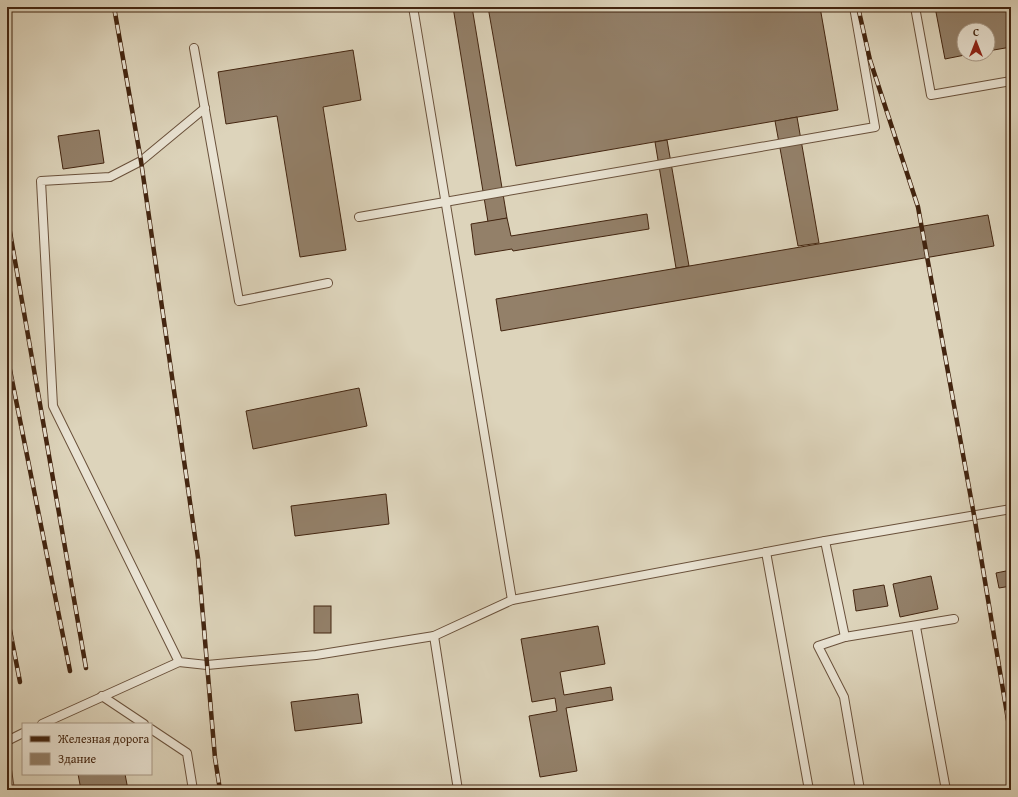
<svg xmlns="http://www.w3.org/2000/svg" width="1018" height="797" viewBox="0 0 1018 797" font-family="'Gentium Book Plus',serif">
<rect width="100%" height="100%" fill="#ddd4bb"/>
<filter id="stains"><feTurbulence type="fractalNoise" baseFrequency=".005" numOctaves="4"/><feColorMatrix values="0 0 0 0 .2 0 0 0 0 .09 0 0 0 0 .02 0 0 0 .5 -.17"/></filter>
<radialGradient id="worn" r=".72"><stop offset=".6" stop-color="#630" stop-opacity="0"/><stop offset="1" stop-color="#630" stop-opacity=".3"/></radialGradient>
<g fill="#938069" stroke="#432510">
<polygon points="453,7 472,7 507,218 488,222"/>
<polygon points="488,7 820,7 838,110 516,166"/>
<polygon points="935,7 1011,7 1011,47 988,51 988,30 964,30 964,54 970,54 945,59"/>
<polygon points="353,50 361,100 323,107 346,250 300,257 277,116 226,124 218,72"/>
<polygon points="797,117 819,243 798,246 775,121"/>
<polygon points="99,130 104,163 63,169 58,136"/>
<polygon points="667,140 689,266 676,268 655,142"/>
<polygon points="647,214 649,229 513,251 512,249 475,255 471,224 507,218 511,236"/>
<polygon points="988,215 994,246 501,331 496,299"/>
<polygon points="359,388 367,426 253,449 246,411"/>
<polygon points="386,494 389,524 295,536 291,506"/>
<polygon points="1011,570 1011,586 999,588 996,573"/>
<polygon points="931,576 938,609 900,617 893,584"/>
<polygon points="884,585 888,606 856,611 853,590"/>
<rect x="314" y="606" width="17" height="27"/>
<polygon points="598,626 605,664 560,672 564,695 611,687 613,700 566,708 577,771 540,777 529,716 557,711 555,698 532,702 521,639"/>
<polygon points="358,694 362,723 295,731 291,702"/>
<polygon points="78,774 125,774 128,790 81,790"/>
</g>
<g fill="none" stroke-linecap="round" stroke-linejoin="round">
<defs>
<g id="lane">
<polyline points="413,7 512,600"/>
<polyline points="915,7 931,95 1011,81"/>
<polyline points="194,48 239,301 328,283"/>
<polyline points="205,108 141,161 110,177 41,181 53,406 179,662 207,665 316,655 434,636 512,600 825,541 1011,509"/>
<polyline points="359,217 875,127 854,7"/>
<polyline points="825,541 845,637"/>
<polyline points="766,552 809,790"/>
<polyline points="916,627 946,790"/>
<polyline points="434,636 458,790"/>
<polyline points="102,696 144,724"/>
<polyline points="42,724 179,662"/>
<polyline points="151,729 187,753 193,790"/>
<polyline points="7,741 23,733"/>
<polyline points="7,770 10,790"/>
<polyline points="860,790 844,697 818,646 845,637 954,619"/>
</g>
</defs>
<use href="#lane" stroke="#6a513b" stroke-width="10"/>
<use href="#lane" stroke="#e9e3d3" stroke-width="8"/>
<defs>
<g id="rail">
<polyline points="114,7 141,161 198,558 215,758 220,790"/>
<polyline points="858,7 870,60 918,207 974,515 1011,738"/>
<polyline points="7,215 86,668"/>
<polyline points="7,355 70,671"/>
<polyline points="7,615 20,682"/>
</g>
</defs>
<use href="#rail" stroke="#432510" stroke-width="4.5"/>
<use href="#rail" stroke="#e9e3d3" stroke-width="3" stroke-dasharray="9" stroke-linecap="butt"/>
</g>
<rect width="1018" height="797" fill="none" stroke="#ddd4bb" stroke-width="24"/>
<rect x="8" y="8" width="1002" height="781" fill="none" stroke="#432510" stroke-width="2"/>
<rect x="12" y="12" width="994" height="773" fill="none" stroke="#432510"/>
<rect x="22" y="723" width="130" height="52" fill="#e9e3d3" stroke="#a79785"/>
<rect x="30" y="736" width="20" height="6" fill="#432510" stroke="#a79785"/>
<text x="58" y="743" font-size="12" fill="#432510">Железная дорога</text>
<rect x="30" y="753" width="20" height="12" fill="#938069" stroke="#a79785"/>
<text x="58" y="763" font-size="12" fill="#432510">Здание</text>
<g transform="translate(976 42)"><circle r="19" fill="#e9e3d3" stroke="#a79785"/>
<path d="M0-3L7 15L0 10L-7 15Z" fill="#8f2418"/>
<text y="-6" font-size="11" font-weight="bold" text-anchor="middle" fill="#432510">С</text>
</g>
<rect width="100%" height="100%" filter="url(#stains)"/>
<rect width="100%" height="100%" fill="url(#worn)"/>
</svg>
